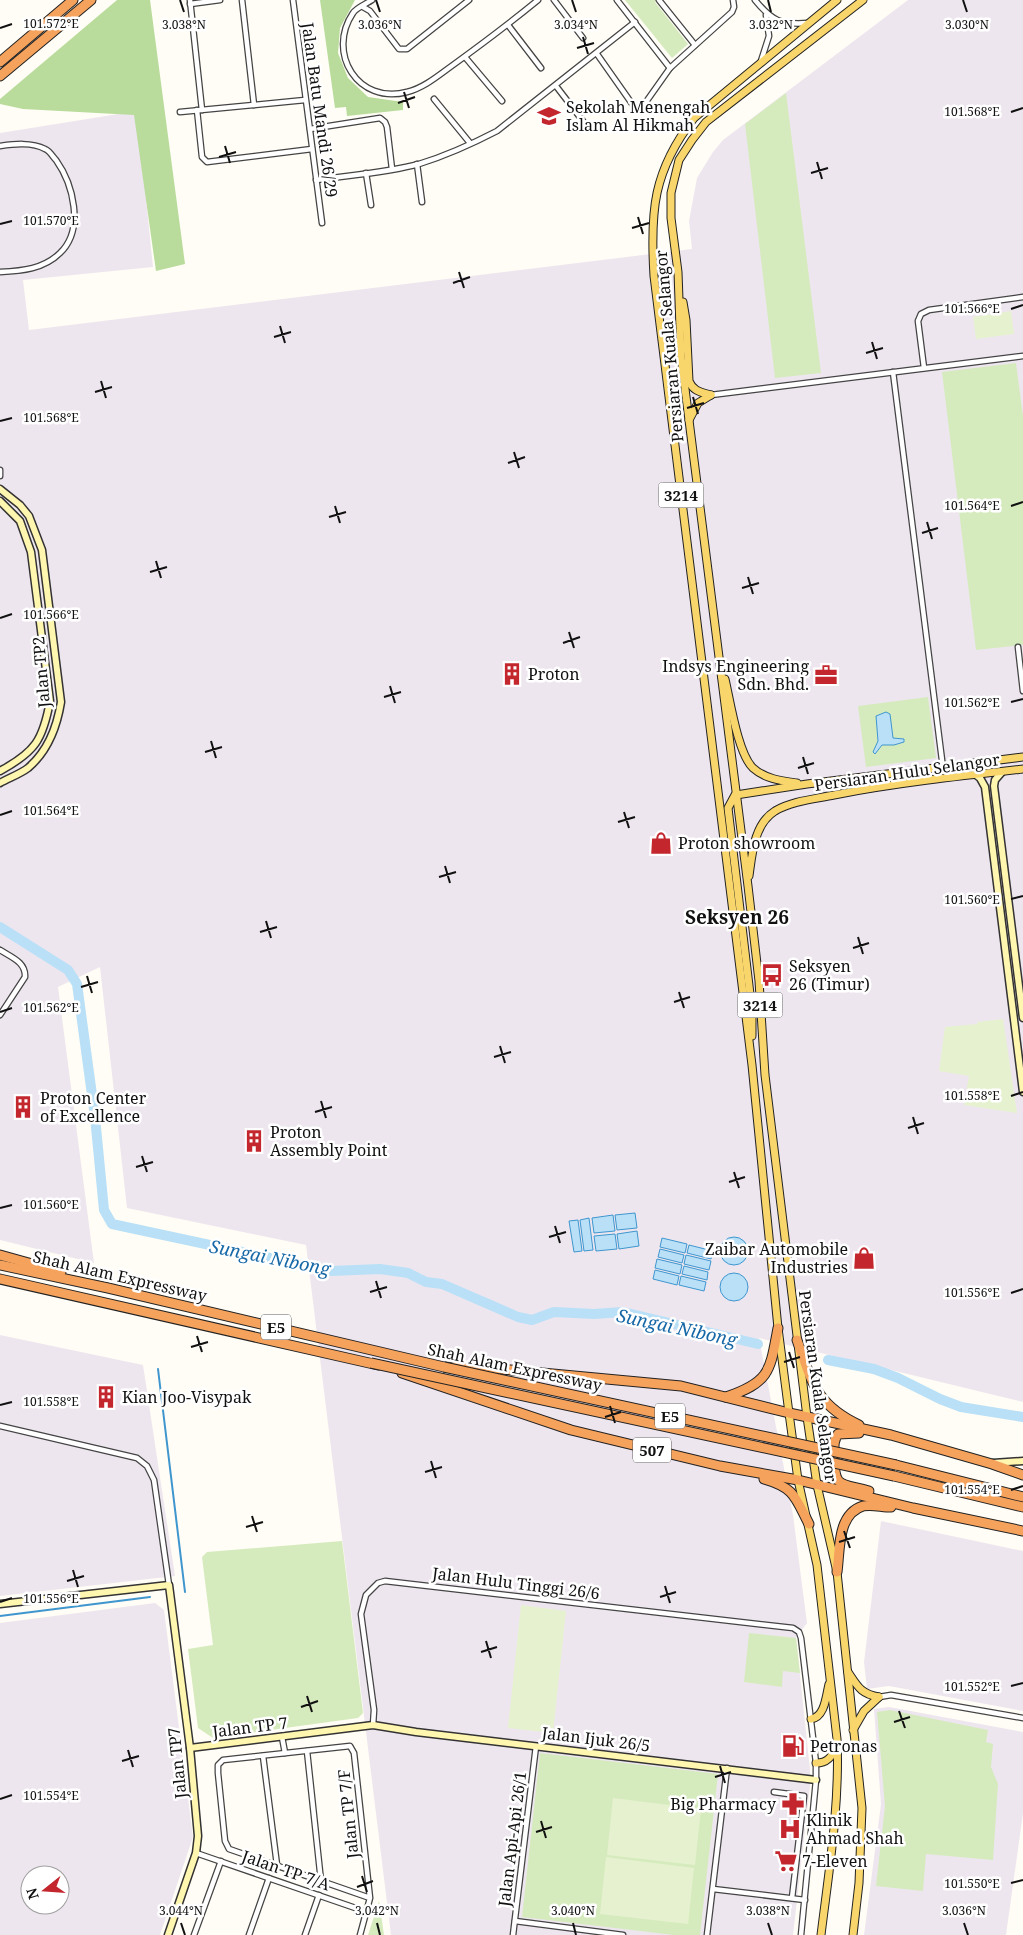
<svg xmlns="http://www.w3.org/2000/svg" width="1023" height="1935" viewBox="0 0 1023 1935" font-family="'Noto Serif',serif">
<rect width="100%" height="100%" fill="#fffdf5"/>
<g fill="#eee6ef" fill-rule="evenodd">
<polygon points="908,0 1023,0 1023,1402 759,1338 793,1515 807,1623 796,1638 810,1770 810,1786 793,1935 391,1935 306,1245 127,1208 100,967 58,987 94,1263 0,1240 0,133 137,111 153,267 23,280 29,330 692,249 689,221 697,178 713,152 723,140"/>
<polygon points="0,1335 143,1365 175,1576 0,1596"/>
<polygon points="881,1521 1023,1551 1023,1711 889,1686 867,1689 864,1662"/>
<path d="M155,1603l9,7 29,227 -33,98h-160v-312zM30,1875h30v30h-30z"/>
<polygon points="889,1707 1023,1732 1023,1813 1006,1935 864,1935 881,1804 874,1709"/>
</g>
<g fill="#d5ebbd">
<polygon points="625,0 657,0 655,2 688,44 672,58"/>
<polygon points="786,93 821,373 775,378 745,124"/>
<polygon points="1016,363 1023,416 1023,645 976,650 942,372"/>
<polygon points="928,697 936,758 866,767 858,706"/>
<polygon points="342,1541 363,1713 358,1718 213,1738 198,1728 188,1649 213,1645 202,1557 207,1552"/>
<polygon points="749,1633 796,1638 800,1673 783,1671 782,1687 744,1682"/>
<polygon points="890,1710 988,1730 986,1742 993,1744 991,1767 998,1784 993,1860 926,1854 923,1891 876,1886 885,1806 877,1712"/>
<polygon points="540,1753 718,1774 700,1935 674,1935 522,1917"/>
<polygon points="379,1901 384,1935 368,1935"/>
</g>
<g fill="#b9dc9c">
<polygon points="117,0 150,0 185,264 156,271 134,115 23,109 0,104 0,99"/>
<polygon points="320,0 355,0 340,28 338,53 348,78 368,97 403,102 403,110 347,116 346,107 335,108"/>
</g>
<g fill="#e6f2cf">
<polygon points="1011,311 1014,334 976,339 973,317"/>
<polygon points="1003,1019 1017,1113 964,1105 969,1076 939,1071 945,1027 977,1024 977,1022"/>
<polygon points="521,1605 566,1611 553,1733 508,1728"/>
<polygon points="613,1798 701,1809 695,1865 607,1855"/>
<polygon points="606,1857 694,1868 688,1924 600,1914"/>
</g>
<g fill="#b9e0f7" stroke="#3f96cf">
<polygon points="886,712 890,714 893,738 904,739 904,742 894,745 882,745 875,754 873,752 878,741 876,716"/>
<polygon points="635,1213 637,1228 617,1230 615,1215"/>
<polygon points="613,1215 615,1231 594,1233 592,1218"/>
<polygon points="589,1218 593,1250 584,1251 580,1220"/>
<polygon points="578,1220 582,1251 574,1252 569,1221"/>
<polygon points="637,1231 639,1246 619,1249 617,1234"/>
<polygon points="615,1234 617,1249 596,1251 594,1236"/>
<circle cx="734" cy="1251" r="14"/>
<polygon points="662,1238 687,1244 685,1253 660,1247"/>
<polygon points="689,1245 713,1251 711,1259 687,1253"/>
<polygon points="660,1249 684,1255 682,1263 658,1257"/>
<polygon points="686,1255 711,1261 709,1270 684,1264"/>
<polygon points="657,1259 682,1265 680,1274 655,1268"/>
<polygon points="684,1266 708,1272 707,1280 682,1274"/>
<polygon points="655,1270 679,1276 677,1285 653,1279"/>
<circle cx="734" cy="1287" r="14"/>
<polygon points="681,1276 706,1282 704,1291 679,1285"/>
</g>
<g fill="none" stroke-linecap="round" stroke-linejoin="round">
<g stroke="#3f96cf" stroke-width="2">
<polyline points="158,1369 185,1592"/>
<polyline points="0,1616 150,1597"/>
</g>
<g stroke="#b9e0f7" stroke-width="10">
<polyline points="0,927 68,970 77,984 95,1117 104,1210 112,1224 331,1271 380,1269 408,1273 426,1282 442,1284 518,1317 532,1320 554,1312 594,1314 623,1312 758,1344"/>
<polyline points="828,1360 874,1369 898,1378 940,1399 961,1407 1023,1417"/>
</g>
<defs>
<g id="street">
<polyline points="190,0 202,110"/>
<polyline points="242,0 254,105"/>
<polyline points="293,0 322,223"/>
<path d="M372,0c-6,4 -16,8 -19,13 -27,40 5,92 54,79 17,-4 32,-17 46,-27 29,-21 57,-42 85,-65"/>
<polyline points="554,0 583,38"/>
<polyline points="617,0 670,68"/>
<polyline points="659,0 695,45"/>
<path d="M755,0c17,21 26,25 53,23"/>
<polyline points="190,4 220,0"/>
<polyline points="363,7 370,11 399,49 407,49 469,0"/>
<polyline points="508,25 541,68"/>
<polyline points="597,54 635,108 641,109 670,68 732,12 734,7 733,0"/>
<polyline points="465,57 502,101"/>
<polyline points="761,61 769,36 766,15"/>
<polyline points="556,86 589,129"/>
<polyline points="434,99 470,143"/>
<polyline points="197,110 202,157 207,162 312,149"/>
<polyline points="180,112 305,100"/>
<polyline points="310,129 380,118 385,122 387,127 392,169"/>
<path d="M0,146c14,-2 32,-4 45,3 5,2 8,8 11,11 17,24 29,69 4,93 -16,16 -38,18 -60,19"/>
<polyline points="417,164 422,202"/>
<polyline points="366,173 371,205"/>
<path d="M316,180c34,-5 70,-7 103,-16 26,-8 53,-20 78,-33l138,-109"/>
<polyline points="924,368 918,321 921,314 929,310 1023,297"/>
<polyline points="893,372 943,768"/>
<polyline points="711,395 1023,356"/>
<polyline points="0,470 0,476"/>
<polyline points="1018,647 1023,691"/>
<path d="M0,950c11,7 26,12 25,27l-25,38"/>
<polyline points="0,1426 137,1458 147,1466 154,1480 169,1585"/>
<polyline points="879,1697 891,1695 1023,1718"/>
<polyline points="373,1725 374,1710 361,1614 366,1595 378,1583 385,1581 793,1628 799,1632 801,1638 816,1763 816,1780 801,1935"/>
<polyline points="282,1737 285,1753"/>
<polyline points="307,1751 321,1881"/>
<polyline points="263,1756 277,1865"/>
<polyline points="774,1792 804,1796 792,1898"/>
<polyline points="196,1853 367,1912"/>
<polyline points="713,1889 805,1900"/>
<polyline points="515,1921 623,1935"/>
<polyline points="194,1935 221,1861"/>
<polyline points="249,1935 269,1878"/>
<polyline points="305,1935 319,1895"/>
<polyline points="360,1935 370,1898 354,1753 350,1746 223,1760 218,1765 218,1773 225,1841 229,1849 370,1898"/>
<polyline points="513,1935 536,1746"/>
<polyline points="707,1935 727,1768"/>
</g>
<g id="secondary">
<path d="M0,489l20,16 9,11 13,34 19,152c-4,25 -13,49 -33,66 -8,6 -19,10 -28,15"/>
<path d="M0,501l20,20 11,31 19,149c-7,39 -15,51 -50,70"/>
<polyline points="1002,772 995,780 994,786 1023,1018"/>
<polyline points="976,775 980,778 985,787 1023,1092"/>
<polyline points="993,1463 1023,1461"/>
<polyline points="0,1604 169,1585 190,1748 198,1836 196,1853 168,1935"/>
<polyline points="190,1748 373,1725 416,1732 816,1780"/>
</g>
<g id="primary">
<path d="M683,302l3,18 3,61c4,10 11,11 22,14"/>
<polyline points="689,420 698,403 711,395"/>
<path d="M725,679c5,21 13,75 28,89 12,11 29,13 44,15"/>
<polyline points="735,795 728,808 752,1011 752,1036"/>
<polyline points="736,795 807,784 1023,757"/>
<path d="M749,876c3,-22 5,-52 26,-65 17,-10 40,-12 59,-16 62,-12 126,-19 189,-26"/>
<path d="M848,1672c10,15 13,22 31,25"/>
<path d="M811,1719c14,-2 15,-23 18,-35"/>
<polyline points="853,1730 864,1711 879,1697"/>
<path d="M816,1763c12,0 17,-7 20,-18"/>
<path d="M821,1935c8,-65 19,-131 16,-196l-20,-174 -19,-85 -9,-67 -11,-85 -26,-263 -98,-789c-4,-65 -1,-105 40,-158l143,-118"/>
<polyline points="853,1935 859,1883 862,1808 837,1572 817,1485 807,1417 765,1075 759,981 748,886 681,357 678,272 671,218 671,193 679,160 692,140 706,122 863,0"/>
</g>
<g id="highway">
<polyline points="0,62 73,0"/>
<polyline points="0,76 91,0"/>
<polyline points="0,1255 61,1272"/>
<polyline points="0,1265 108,1288 444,1367 501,1369 681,1386 789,1413 891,1435 992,1464 1023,1475"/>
<polyline points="0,1279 378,1365"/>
<path d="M797,1340c15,42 19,65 62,85"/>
<polyline points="402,1373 571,1430 720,1466 798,1480 913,1508 1023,1531"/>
<path d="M726,1397c45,-15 44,-27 52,-69"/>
<path d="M859,1433l-21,1c-5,7 -4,13 -4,22 0,33 6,27 35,35"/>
<polyline points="896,1465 1023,1497"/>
<polyline points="894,1476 1023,1507"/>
<path d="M764,1479c31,9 31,18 45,45"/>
<path d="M837,1572c3,-22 0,-58 26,-66 8,-2 19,1 28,1"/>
</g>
</defs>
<use href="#street" stroke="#444" stroke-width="7"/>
<use href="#secondary" stroke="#333" stroke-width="9"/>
<use href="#primary" stroke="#222" stroke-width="9"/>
<use href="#highway" stroke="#222" stroke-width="11"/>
<use href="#street" stroke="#fff" stroke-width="4.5"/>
<use href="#secondary" stroke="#fff6b0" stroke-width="6"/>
<use href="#primary" stroke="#f9d66b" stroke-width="7"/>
<use href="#highway" stroke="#f5a25d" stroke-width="9"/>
<defs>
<g id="highway-bridge">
<polyline points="371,1363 894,1476"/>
<polyline points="444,1367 896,1465"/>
</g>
</defs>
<use href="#highway-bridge" stroke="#222" stroke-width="11" stroke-linecap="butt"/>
<use href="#highway-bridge" stroke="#f5a25d" stroke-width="9"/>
</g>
<path fill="none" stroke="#111" stroke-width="2" d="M180,0l4,12M376,0l4,12M572,0l4,12M768,0l3,12M963,0l4,12M0,28l12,-4M583,37l5,17M577,48l17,-5M404,92l5,16M398,103l17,-6M1011,112l12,-4M225,146l5,17M219,157l17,-5M817,162l5,17M811,173l17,-5M638,217l5,17M0,224l12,-3M632,228l17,-5M459,272l5,16M453,283l17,-6M1011,309l12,-4M280,326l5,17M274,337l17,-5M872,342l5,17M866,353l17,-5M101,381l5,17M95,392l17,-5M693,397l5,17M687,408l17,-5M0,421l12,-3M514,452l5,16M508,463l17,-6M335,506l5,17M1011,506l12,-4M329,517l17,-5M927,522l5,17M922,533l16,-5M156,561l5,17M150,572l17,-5M748,577l5,17M742,588l17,-5M0,618l12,-4M569,632l5,16M563,643l17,-6M390,686l5,17M384,697l17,-5M1011,702l12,-3M211,741l5,17M205,752l17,-5M803,757l5,17M798,768l16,-5M624,812l5,16M0,815l12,-4M618,822l17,-5M445,866l5,17M439,877l17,-5M1011,899l12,-3M266,921l5,17M260,932l17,-5M858,937l5,17M853,948l16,-5M87,976l5,17M81,987l17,-5M679,992l5,16M674,1002l16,-5M0,1012l12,-4M500,1046l5,17M494,1057l17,-5M1011,1096l12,-4M321,1101l5,17M315,1112l17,-5M913,1117l5,17M908,1128l16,-5M142,1156l5,16M136,1167l17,-5M734,1172l5,16M729,1182l16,-5M0,1208l12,-3M555,1226l5,17M549,1237l17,-5M376,1281l5,17M370,1292l17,-5M1011,1293l12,-4M197,1336l5,16M191,1347l17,-5M789,1352l5,16M784,1362l16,-5M0,1405l12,-3M610,1406l5,17M605,1417l16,-5M431,1461l5,17M425,1472l17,-5M1011,1490l12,-4M252,1516l5,16M246,1527l17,-5M844,1531l6,17M839,1542l16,-5M73,1570l5,17M67,1581l17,-5M665,1586l5,17M660,1597l16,-5M0,1602l12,-4M486,1641l5,17M481,1652l16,-5M1011,1686l12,-3M307,1696l5,16M301,1707l17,-6M899,1711l6,17M894,1722l16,-5M128,1750l5,17M122,1761l17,-5M720,1766l5,17M715,1777l16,-5M0,1799l12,-4M541,1821l5,17M536,1832l16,-5M362,1876l5,16M1011,1883l12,-3M357,1887l16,-6M181,1923l4,12M377,1923l3,12M573,1923l3,12M768,1923l4,12M964,1923l4,12"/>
<defs>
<symbol id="school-bare" viewBox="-9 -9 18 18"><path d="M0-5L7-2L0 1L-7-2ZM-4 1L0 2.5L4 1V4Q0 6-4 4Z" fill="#c4262e" stroke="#fff" stroke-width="2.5" paint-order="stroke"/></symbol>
<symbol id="building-bare" viewBox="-9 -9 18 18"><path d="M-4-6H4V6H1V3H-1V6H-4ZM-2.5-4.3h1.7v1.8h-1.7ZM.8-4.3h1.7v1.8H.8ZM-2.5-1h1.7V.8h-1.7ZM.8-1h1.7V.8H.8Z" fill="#c4262e" stroke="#fff" stroke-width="2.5" paint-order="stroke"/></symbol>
<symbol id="office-bare" viewBox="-9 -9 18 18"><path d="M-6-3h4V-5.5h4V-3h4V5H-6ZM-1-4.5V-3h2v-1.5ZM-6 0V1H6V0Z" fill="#c4262e" stroke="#fff" stroke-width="2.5" paint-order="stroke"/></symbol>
<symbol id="shop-bare" viewBox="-9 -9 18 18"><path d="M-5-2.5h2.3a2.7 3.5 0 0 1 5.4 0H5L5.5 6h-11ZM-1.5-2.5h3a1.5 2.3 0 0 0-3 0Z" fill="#c4262e" stroke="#fff" stroke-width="2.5" paint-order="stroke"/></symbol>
<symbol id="bus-bare" viewBox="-9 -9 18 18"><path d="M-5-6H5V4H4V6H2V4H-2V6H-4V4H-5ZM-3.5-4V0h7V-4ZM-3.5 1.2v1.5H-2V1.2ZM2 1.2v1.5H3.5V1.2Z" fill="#c4262e" stroke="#fff" stroke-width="2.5" paint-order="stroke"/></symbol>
<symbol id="fuel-bare" viewBox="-9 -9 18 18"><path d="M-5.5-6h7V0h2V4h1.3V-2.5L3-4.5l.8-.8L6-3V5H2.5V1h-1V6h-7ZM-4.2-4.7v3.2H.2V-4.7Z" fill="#c4262e" stroke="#fff" stroke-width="2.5" paint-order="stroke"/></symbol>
<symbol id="pharmacy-bare" viewBox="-9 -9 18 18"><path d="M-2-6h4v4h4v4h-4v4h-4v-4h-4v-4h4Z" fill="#c4262e" stroke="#fff" stroke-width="2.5" paint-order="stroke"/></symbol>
<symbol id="hospital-bare" viewBox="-9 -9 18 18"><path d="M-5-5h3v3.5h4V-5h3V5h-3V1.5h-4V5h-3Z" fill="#c4262e" stroke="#fff" stroke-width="2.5" paint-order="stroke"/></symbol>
<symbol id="supermarket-bare" viewBox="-9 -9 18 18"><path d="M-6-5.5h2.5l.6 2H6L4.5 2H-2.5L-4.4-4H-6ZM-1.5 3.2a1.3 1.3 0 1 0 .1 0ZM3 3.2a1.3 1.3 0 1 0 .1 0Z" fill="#c4262e" stroke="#fff" stroke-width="2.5" paint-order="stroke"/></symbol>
</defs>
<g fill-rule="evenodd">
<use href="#school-bare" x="533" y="100" width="32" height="32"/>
<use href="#building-bare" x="496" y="658" width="32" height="32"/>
<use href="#office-bare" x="810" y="659" width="32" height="32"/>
<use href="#shop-bare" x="645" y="827" width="32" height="32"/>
<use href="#bus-bare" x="756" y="959" width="32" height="32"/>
<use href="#building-bare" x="7" y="1091" width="32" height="32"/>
<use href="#building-bare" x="238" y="1125" width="32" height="32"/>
<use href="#shop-bare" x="848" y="1242" width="32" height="32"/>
<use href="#building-bare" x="90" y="1381" width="32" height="32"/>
<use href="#fuel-bare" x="777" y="1730" width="32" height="32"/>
<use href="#pharmacy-bare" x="777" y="1788" width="32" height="32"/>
<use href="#hospital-bare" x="774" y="1813" width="32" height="32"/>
<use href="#supermarket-bare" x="770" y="1845" width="32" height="32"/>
</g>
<g text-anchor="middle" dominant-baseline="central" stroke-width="5" stroke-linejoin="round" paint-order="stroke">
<g fill="#fff" stroke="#585858" stroke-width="1">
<rect x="658.5" y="482.5" width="45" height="25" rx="4"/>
<rect x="737.5" y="992.5" width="45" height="25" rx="4"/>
<rect x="261" y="1314.5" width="30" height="25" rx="4"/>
<rect x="655" y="1403.5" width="30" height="25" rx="4"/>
<rect x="633" y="1437.5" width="38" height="25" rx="4"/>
</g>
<g font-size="15" font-weight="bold" fill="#111">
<text x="681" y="495">3214</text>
<text x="760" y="1005">3214</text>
<text x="276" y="1327">E5</text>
<text x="670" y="1416">E5</text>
<text x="652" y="1450">507</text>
</g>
<g font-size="16" fill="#111" stroke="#fff" text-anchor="start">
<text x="566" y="107">Sekolah Menengah<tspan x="566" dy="18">Islam Al Hikmah</tspan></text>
<text x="809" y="666" text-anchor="end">Indsys Engineering<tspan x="809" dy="18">Sdn. Bhd.</tspan></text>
<text x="528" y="674">Proton</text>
<text x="678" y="843">Proton showroom</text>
<text x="789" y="966">Seksyen<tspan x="789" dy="18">26 (Timur)</tspan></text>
<text x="40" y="1098">Proton Center<tspan x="40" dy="18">of Excellence</tspan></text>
<text x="270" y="1132">Proton<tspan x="270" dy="18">Assembly Point</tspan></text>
<text x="848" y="1249" text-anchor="end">Zaibar Automobile<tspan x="848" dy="18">Industries</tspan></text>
<text x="122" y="1397">Kian Joo-Visypak</text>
<text x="810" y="1746">Petronas</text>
<text x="776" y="1804" text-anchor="end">Big Pharmacy</text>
<text x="806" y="1820">Klinik<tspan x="806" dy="18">Ahmad Shah</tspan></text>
<text x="802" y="1861">7-Eleven</text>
</g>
<g font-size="16" fill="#111" stroke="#fff">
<text transform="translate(320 110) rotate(82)">Jalan Batu Mandi 26/29</text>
<text transform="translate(669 346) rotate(-95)">Persiaran Kuala Selangor</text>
<text transform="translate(41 672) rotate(-95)">Jalan TP2</text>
<text transform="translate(907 772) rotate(-8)">Persiaran Hulu Selangor</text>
<text transform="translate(120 1276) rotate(13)">Shah Alam Expressway</text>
<text transform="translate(515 1367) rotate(12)">Shah Alam Expressway</text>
<text transform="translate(818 1386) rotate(82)">Persiaran Kuala Selangor</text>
<text transform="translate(516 1583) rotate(7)">Jalan Hulu Tinggi 26/6</text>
<text transform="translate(250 1727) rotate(-7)">Jalan TP 7</text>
<text transform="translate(596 1739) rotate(7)">Jalan Ijuk 26/5</text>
<text transform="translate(177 1763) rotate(-96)">Jalan TP7</text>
<text transform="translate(348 1814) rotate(-96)">Jalan TP 7/F</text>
<text transform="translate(512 1839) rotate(-83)">Jalan Api-Api 26/1</text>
<text transform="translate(286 1870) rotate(19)">Jalan TP 7/A</text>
</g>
<g font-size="18" font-style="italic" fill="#1768a6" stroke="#fff">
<text transform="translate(270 1257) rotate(11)">Sungai Nibong</text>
<text transform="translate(677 1327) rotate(12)">Sungai Nibong</text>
</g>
<g font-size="19" font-weight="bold" fill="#111" stroke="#fff">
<text x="737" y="917">Seksyen 26</text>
</g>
</g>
<g font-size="12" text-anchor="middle" fill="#111" stroke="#fff" stroke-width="5" stroke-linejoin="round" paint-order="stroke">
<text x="51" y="28">101.572°E</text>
<text x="184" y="29">3.038°N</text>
<text x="380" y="29">3.036°N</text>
<text x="576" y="29">3.034°N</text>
<text x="771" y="29">3.032°N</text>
<text x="967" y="29">3.030°N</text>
<text x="972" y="116">101.568°E</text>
<text x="51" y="225">101.570°E</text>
<text x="972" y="313">101.566°E</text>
<text x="51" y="422">101.568°E</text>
<text x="972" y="510">101.564°E</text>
<text x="51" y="619">101.566°E</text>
<text x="972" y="707">101.562°E</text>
<text x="51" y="815">101.564°E</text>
<text x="972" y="904">101.560°E</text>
<text x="51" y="1012">101.562°E</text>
<text x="972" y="1100">101.558°E</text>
<text x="51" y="1209">101.560°E</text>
<text x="972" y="1297">101.556°E</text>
<text x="51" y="1406">101.558°E</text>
<text x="972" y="1494">101.554°E</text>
<text x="51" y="1603">101.556°E</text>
<text x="972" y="1691">101.552°E</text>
<text x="51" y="1800">101.554°E</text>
<text x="972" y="1888">101.550°E</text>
<text x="181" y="1915">3.044°N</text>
<text x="377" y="1915">3.042°N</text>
<text x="573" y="1915">3.040°N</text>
<text x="768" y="1915">3.038°N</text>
<text x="964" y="1915">3.036°N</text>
</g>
<g transform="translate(45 1890) rotate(253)"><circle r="24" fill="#ffffff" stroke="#a0a0a0"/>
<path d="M0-4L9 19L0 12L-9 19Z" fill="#c4262e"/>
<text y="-8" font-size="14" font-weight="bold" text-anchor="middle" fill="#111111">N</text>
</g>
</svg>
